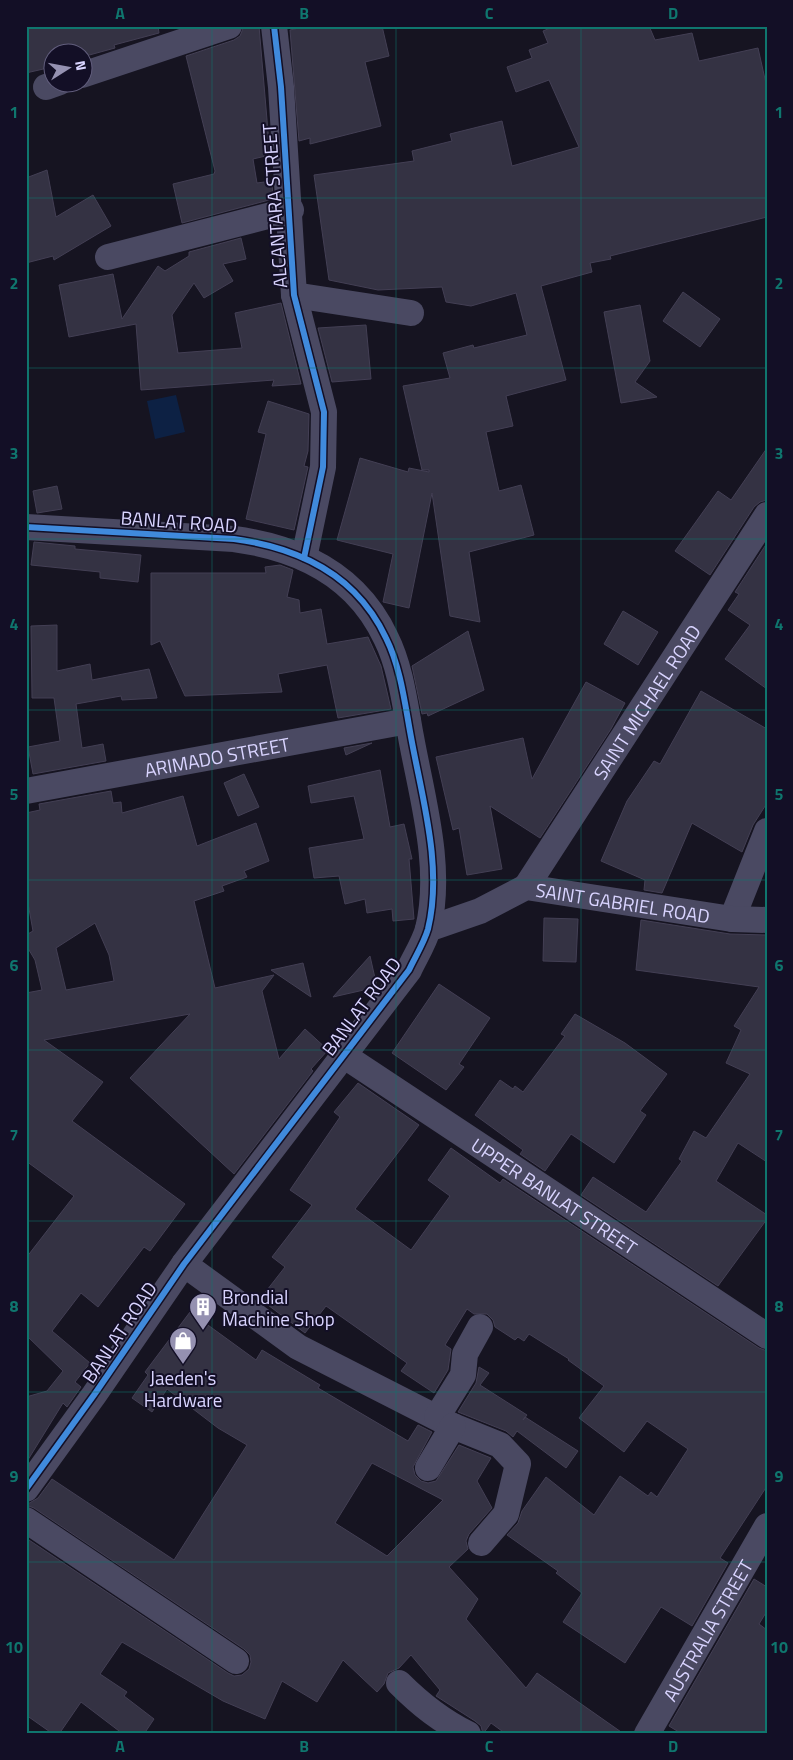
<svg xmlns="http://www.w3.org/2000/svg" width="793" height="1760" viewBox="0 0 793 1760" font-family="'Titillium Web',sans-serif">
<rect width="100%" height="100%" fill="#161421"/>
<polygon fill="#0d2144" points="176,395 185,432 155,439 147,401"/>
<g fill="#343243" stroke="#433f54" fill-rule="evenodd">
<polygon points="26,26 158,26 159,33 114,45 115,48 82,57 82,52 52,52 52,67 26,73"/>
<polygon points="244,26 259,26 270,155 253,159 257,183 272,181 273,199 182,223 173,184 214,174 215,171 186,56 234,40 240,36"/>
<polygon points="308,26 382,26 389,56 365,62 381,126 310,144 310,138 299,141 290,30"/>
<polygon points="555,26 649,26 655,40 692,33 699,61 758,48 767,88 767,217 610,256 611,259 590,263 592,272 541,286 566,380 506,396 513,426 486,432 499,491 521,485 534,535 469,552 480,622 450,616 432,493 409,608 383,602 393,554 337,540 360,458 408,472 409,468 429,472 429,470 422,470 403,386 450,378 443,353 473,345 474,348 527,335 516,293 471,306 446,302 442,287 378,290 329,280 314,175 414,161 412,151 452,141 450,134 502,121 512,166 579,147 549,80 516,92 507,67 532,58 529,50 548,43 543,31"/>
<polygon points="47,170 56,217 93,195 111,226 54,260 53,256 26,263 26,178"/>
<polygon points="241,238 246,259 223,264 233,281 204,298 194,283 172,315 178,353 242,348 235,313 281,303 301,384 272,386 274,380 141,390 136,324 69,337 59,285 113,274 122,319 158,266 165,271 189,256 189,252"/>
<polygon points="683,292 720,319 700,347 663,321"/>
<polygon points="640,305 650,361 635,382 657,397 621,403 604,312"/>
<polygon points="366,325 371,379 332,382 318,328"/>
<polygon points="268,401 309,414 308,451 304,466 308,467 294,530 246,519 266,434 258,432"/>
<polygon points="767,448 767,500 760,502 754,507 710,575 675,551 718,491 731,500"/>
<polygon points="57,486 62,509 37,513 33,491"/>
<polygon points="34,542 75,546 75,549 141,555 138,582 100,578 100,572 31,565"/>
<polygon points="767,543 767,689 725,659 750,625 728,610 739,594 735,592"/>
<polygon points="280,565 293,570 287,597 299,600 300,613 321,609 327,644 368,637 381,666 391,709 338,718 327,665 278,674 282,692 185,696 160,641 151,645 151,573 266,573 265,567"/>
<polygon points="623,611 658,632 638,665 604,644"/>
<polygon points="57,625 57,671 90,664 92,680 149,669 157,698 122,700 121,696 76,704 82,748 103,744 106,761 33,774 28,747 60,741 54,698 32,698 31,626"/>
<polygon points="468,631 484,690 428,716 427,713 422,714 412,666"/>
<polygon points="586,682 625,703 611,729 540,838 490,806 502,869 467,875 459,828 453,830 436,757 523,738 532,779"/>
<polygon points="701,691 767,729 767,803 753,825 742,852 692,823 662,893 644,890 645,880 601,861 627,801 654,761 660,764"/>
<polygon points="372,743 346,755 344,748"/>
<polygon points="380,770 390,827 404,824 412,859 409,859 414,919 393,921 392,909 367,913 365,899 345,904 339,876 314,878 309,848 364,839 354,796 311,803 308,786"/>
<polygon points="244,774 259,807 238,816 224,783"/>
<path d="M111,791l2,12 8,-1 1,11 61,-17 14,50 59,-23 13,38 -25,10 3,6 -25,9 2,5 -30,10 21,87 59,-13 -12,16 17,68 26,-30 23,21 -17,19 2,2 -79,103 -104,-96 60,-64 -146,26 59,42 -31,39 113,83 -35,47 -6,-4 -46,60 -17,-14 -29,38 38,32 -15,19 6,5 -14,20 -4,-4 -37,60v-66l21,-6 16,-20 -37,-36v-77l48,-62 -48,-35v-168l16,-3 -7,-30 -9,-15v-10l7,-4 -7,-39v-79l14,-3 -1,-6zM95,923l14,32 5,26 -48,9 -10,-42z"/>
<polygon points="544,918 578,919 576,962 543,961"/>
<polygon points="641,920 730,934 767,935 767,1162 738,1143 716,1181 767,1215 767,1219 718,1286 581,1195 593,1177 646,1212 682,1161 679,1159 694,1131 706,1138 750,1074 726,1063 741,1030 734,1026 759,987 636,970"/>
<polygon points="370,956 377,987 333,997"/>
<polygon points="303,963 311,997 271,970"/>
<polygon points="439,984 490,1018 459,1064 464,1067 446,1090 392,1053"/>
<polygon points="575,1014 625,1043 667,1074 640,1111 646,1115 614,1163 571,1134 545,1171 520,1154 523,1150 475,1115 500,1080 513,1089 515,1086 523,1092 565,1036 561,1034"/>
<polygon points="358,1083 419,1125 355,1209 411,1250 450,1196 428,1180 451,1148 500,1183 503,1179 759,1348 767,1351 767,1486 720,1558 728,1563 692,1626 661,1607 625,1663 563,1622 582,1593 556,1573 558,1571 507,1535 518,1523 522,1511 546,1477 594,1515 620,1476 648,1496 651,1492 657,1497 688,1449 647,1421 624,1452 579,1418 604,1386 568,1360 569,1359 529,1334 524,1341 518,1337 515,1340 495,1327 493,1320 487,1314 474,1314 467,1309 445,1345 451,1349 448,1370 434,1393 401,1371 407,1363 326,1306 305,1333 260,1299 285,1267 272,1257 312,1205 290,1190 340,1117 334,1112"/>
<path d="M190,1312l66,48 6,-10 58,35 -2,3 90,53 10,-16 14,7 -19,35 2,8 6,6 7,2 8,-2 23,-36 32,13 -14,23 15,27 -23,26 -3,7 2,8 -19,18 29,32 -12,20 60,69 11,-15 87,61h-118l-15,-11 -8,11 -2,-8 -6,-5 -39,-25 4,-6 -29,-35 -12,13 -11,5 -4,11 -7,8 -34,-32 -26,42 -35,-21 -17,38 -42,-18 -101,-59 -22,32 27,18 -3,4 30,23 -10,15h-21l-42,-32 -22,32h-6l-27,-19v-177l202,135 6,3 8,-1 7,-6 2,-7 -1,-7 -6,-6 -210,-141 -8,-3 12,-7 14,-19 122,81 73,-115 -29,-17 -51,-39 -15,23 -20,-14 16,-23 -3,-3zM372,1463l71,37 -56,56 -52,-33z"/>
<polygon points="479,1367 489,1373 480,1385 527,1415 523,1420 525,1417 578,1451 566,1468 517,1431 513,1437 506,1431 458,1412 476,1383"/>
<polygon points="754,1579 767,1587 767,1611 759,1624 767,1630 767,1734 682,1734 669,1726"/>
</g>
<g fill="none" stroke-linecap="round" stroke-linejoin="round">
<g stroke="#4a4962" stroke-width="26">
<polyline points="274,26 281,87 294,295 324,412 323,467 304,558"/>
<polyline points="82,75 229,26"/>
<polyline points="46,87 60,82"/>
<polyline points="108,257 291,210"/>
<polyline points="294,295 411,313"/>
<path d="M26,527l208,12c44,6 88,21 120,53 13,13 24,29 32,46 15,30 19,67 25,99 11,61 32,130 17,192 -4,14 -13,28 -19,41l-225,294 -90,131 -68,94"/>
<path id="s1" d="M26,791l382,-70"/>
<path id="s2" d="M526,887l241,-372"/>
<polyline points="732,919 767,831"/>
<path id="s3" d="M428,929l52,-18 46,-24 206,32 35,1"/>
<path id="s4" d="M343,1055l424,281"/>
<polyline points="184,1264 298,1347 453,1426 500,1445 518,1464 506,1514 481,1543"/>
<polyline points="437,1417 463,1375 465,1354 480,1327"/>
<polyline points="428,1468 453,1426"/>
<polyline points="26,1520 236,1661"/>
<path d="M399,1683c22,22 42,38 69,51"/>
<path id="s5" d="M647,1734l120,-208"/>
</g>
<defs>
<g id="cycleway">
<polyline points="274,26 281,87 294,295 324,412 323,467 304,558"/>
<path d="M26,527l208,12c44,6 88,21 120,53 13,13 24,29 32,46 15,30 19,67 25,99 11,61 32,130 17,192 -4,14 -13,28 -19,41l-225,294 -90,131 -68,94"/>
</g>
</defs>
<use href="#cycleway" stroke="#130f26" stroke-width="9"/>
<use href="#cycleway" stroke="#408adc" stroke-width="6"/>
</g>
<path fill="none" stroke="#0f766e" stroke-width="1" stroke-opacity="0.55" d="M212,26v1708M396,26v1708M581,26v1708M26,198h741M26,368h741M26,539h741M26,710h741M26,880h741M26,1050h741M26,1221h741M26,1392h741M26,1562h741"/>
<defs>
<symbol id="building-pin" viewBox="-11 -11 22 30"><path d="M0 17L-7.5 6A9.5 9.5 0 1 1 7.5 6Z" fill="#9591b1" stroke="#130f26"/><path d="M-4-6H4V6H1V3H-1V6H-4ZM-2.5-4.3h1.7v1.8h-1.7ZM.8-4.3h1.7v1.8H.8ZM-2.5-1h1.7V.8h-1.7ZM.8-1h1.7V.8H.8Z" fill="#fff"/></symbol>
<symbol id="shop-pin" viewBox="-11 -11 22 30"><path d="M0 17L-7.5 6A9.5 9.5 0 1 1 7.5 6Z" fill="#9591b1" stroke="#130f26"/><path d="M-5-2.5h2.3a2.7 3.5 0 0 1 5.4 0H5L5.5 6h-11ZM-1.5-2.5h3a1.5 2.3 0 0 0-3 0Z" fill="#fff"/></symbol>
</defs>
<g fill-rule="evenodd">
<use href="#building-pin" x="187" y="1291" width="32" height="43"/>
<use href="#shop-pin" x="167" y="1325" width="32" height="43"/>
</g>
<g text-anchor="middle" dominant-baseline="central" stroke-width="4" stroke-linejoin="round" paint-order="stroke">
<g font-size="19" fill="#d9d4ff" stroke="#130f26">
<text transform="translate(274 206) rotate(-94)">ALCANTARA STREET</text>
<text transform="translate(179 521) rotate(4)">BANLAT ROAD</text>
<text stroke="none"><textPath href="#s2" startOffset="221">SAINT MICHAEL ROAD</textPath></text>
<text stroke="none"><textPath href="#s1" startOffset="194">ARIMADO STREET</textPath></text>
<text stroke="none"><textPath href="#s3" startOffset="205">SAINT GABRIEL ROAD</textPath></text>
<text transform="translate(361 1006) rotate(-53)">BANLAT ROAD</text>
<text stroke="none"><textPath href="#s4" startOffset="254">UPPER BANLAT STREET</textPath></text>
<text transform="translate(119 1332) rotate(-56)">BANLAT ROAD</text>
<text stroke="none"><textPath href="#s5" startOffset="120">AUSTRALIA STREET</textPath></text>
</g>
<g font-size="19" fill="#d9d4ff" stroke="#130f26" text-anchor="start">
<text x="222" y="1296">Brondial<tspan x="222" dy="22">Machine Shop</tspan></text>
<text x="183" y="1377" text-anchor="middle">Jaeden's<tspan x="183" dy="22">Hardware</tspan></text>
</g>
</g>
<rect width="793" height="1760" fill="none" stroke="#130f26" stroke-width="55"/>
<g transform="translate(68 68) rotate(79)"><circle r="24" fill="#130f26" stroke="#625e7d"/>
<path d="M0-4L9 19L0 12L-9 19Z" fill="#9591b1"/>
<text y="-8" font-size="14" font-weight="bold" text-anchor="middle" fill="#d9d4ff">N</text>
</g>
<rect x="28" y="28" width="738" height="1704" fill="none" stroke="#0f766e" stroke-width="2"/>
<g font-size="16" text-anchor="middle" font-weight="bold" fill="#0f766e">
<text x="120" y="19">A</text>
<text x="304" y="19">B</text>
<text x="489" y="19">C</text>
<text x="673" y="19">D</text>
<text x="14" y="118">1</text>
<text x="779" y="118">1</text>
<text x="14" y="289">2</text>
<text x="779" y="289">2</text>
<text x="14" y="459">3</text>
<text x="779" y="459">3</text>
<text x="14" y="630">4</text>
<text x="779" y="630">4</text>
<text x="14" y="800">5</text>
<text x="779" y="800">5</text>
<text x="14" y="971">6</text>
<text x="779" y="971">6</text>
<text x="14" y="1141">7</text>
<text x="779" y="1141">7</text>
<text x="14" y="1312">8</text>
<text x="779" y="1312">8</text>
<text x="14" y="1482">9</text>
<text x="779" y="1482">9</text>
<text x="14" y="1653">10</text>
<text x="779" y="1653">10</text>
<text x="120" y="1752">A</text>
<text x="304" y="1752">B</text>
<text x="489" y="1752">C</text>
<text x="673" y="1752">D</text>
</g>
</svg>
